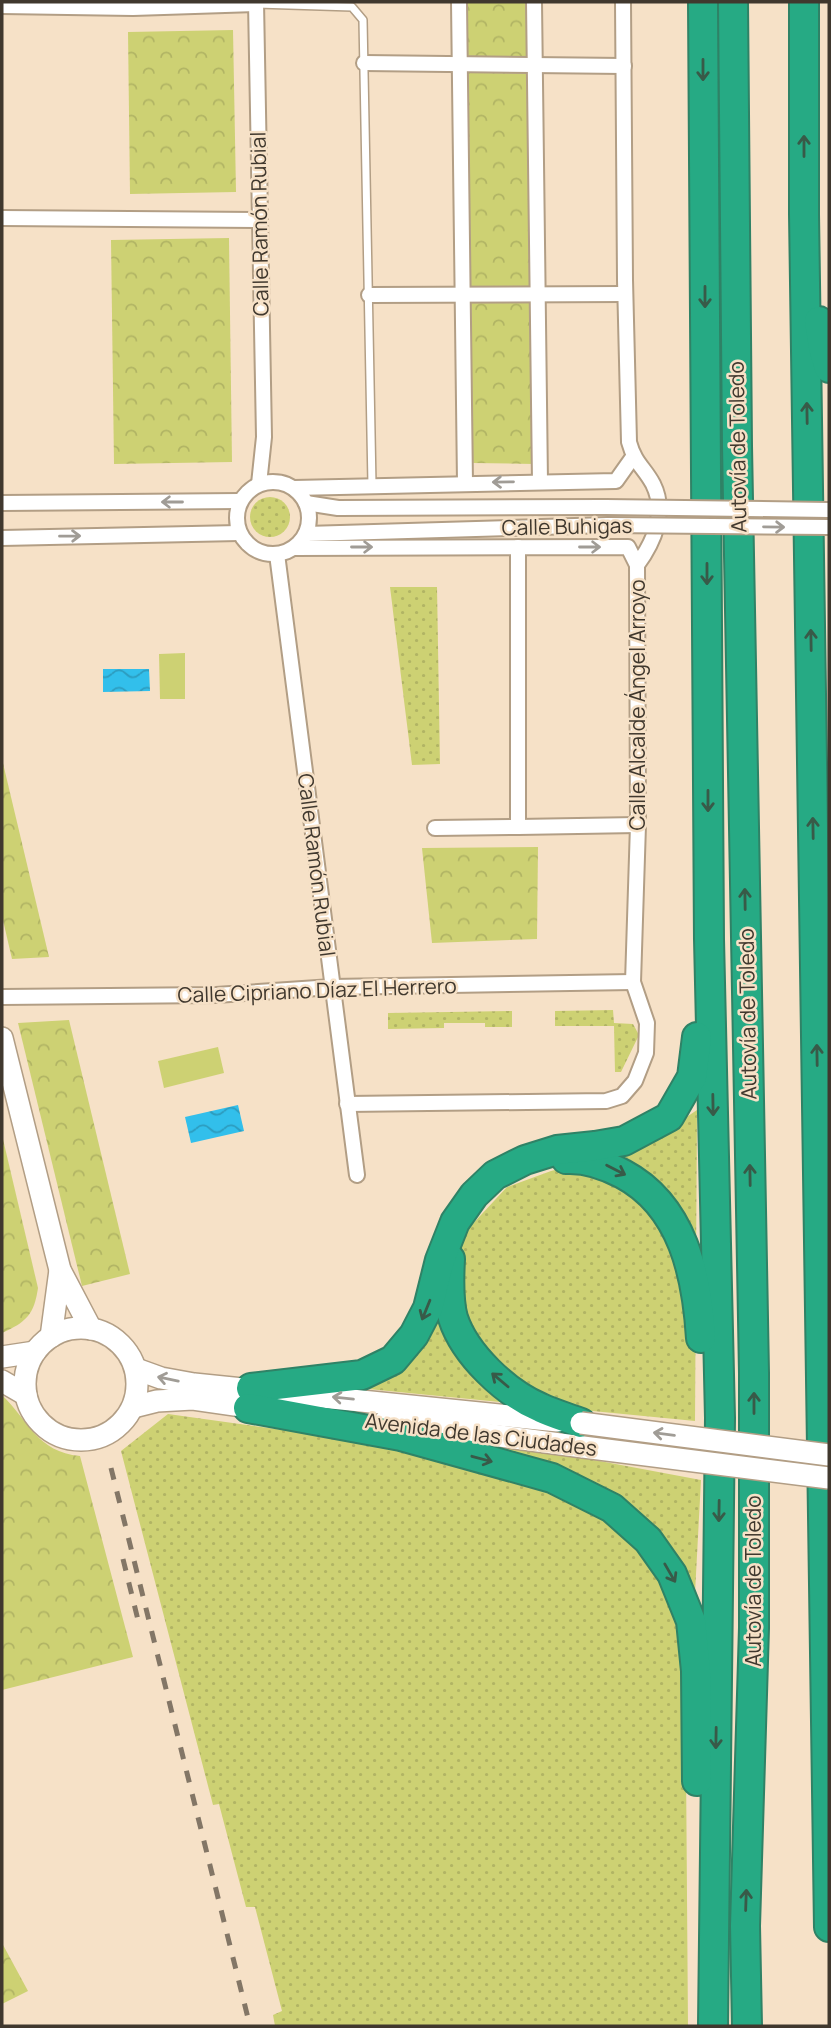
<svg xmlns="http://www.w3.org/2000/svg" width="831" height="2028" viewBox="0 0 831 2028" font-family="Manrope,sans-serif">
<defs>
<pattern id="grass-dots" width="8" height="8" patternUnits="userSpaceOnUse" patternTransform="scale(1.75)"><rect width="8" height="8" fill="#cdd173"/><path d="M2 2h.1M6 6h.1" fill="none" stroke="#b1b464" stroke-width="1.8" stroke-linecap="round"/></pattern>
<pattern id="forest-crowns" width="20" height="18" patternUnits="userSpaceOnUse" patternTransform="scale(1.75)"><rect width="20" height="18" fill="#cdd173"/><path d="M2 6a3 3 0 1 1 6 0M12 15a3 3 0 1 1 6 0" fill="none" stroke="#b1b464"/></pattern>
<pattern id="water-waves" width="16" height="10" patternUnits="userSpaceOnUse" patternTransform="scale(1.75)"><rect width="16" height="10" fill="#32bfeb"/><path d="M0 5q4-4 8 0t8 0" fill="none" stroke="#2c9cbf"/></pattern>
</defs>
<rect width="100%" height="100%" fill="#f6e1c7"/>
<g fill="url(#grass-dots)">
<circle cx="270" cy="517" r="20"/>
<polygon points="390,587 437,587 440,764 412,765"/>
<polygon points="613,1010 614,1023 633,1024 639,1035 621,1072 615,1072 614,1026 555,1026 555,1011"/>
<polygon points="512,1011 512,1027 485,1027 485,1023 444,1023 444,1028 388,1029 388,1013"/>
<polygon points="697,1110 695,1421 358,1388 419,1352 440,1308 467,1230 507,1187 551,1171 642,1147"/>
<polygon points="168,1414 312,1434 541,1450 701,1480 686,1763 688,2026 275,2026 273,2015 282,2011 255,1907 246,1907 219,1804 213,1805 121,1451"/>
</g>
<g fill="url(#forest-crowns)">
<polygon points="464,2 530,2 534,464 473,463 468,284"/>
<polygon points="233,30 236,192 130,194 128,32"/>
<polygon points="229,238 232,462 114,464 111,240"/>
<polygon points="2,759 49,957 12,959 2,916"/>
<polygon points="538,847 537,939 432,943 422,848"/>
<polygon points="69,1020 130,1274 82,1286 18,1023"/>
<path d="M2,1135l36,153c-4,27 -12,34 -36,45z"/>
<path d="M2,1395c27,26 35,57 78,61l53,201 -131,33z"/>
<polygon points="2,1943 28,1991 2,2004"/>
</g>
<g fill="#cdd173">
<polygon points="185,653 185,699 160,699 159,654"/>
<polygon points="218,1047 224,1073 164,1088 158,1061"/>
</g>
<g fill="url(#water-waves)">
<polygon points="103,669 149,669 150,691 103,692"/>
<polygon points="238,1105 244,1131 191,1143 185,1117"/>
</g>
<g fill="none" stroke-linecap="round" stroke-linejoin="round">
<defs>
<polyline id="lane" points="257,4 352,7 363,20 372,485"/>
<g id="street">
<polyline points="256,2 264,437 259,484"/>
<polyline points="459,2 465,483"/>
<polyline points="534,2 540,482"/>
<polyline points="2,6 133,8 256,4"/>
<polyline points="364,63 624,66"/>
<polyline points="2,218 258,220"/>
<polyline points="369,295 625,294"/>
<circle cx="273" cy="518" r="36"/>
<polyline points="294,488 616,481 633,457"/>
<polyline points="2,503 240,501"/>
<polyline points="306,503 338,508 606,507"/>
<polyline points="306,534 608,525"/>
<polyline points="2,538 239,533"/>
<polyline points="518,547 518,827 638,825"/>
<polyline points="294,548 628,547 637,565"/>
<polyline points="277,554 357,1175"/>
<polyline points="435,828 518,827"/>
<polyline points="2,997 216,995 332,987 633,982"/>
<path d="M347,1104l259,-3 16,-5 13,-15 11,-28 1,-30 -14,-41 5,-157 -1,-260c17,-23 30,-53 16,-81 -9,-17 -18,-20 -24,-42l-4,-162 -2,-278"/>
</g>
<g id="secondary">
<polyline points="2,1038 60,1270 91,1329"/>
<circle cx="81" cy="1384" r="56"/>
<polyline points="51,1337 60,1270"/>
<polyline points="2,1357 35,1352"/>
<polyline points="136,1369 161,1378 194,1384 558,1421"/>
<polyline points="2,1381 26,1395"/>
<polyline points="133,1407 157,1401 193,1399 262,1409"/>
<polyline points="385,1421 583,1447"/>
</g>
<g id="highway">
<polyline points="703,2 709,939 720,1418 713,2026"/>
<polyline points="733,2 737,446 754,1373 754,1628 745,1926 747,2026"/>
<polyline points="804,2 804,214 829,1927"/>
<polyline points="819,321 823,348 829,368"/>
<path d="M566,1159c20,-1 40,6 57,15 60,32 74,101 78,164"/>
<path d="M450,1259c-1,18 -2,41 3,59 12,37 53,75 88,90 13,6 27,10 40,15"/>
<polyline points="251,1388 362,1375 393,1360 414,1335 428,1308 440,1260 455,1222 474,1195 495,1175 525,1160 557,1150 595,1146 624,1141 669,1117 692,1077 697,1037"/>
<polyline points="248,1408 401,1436 552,1478 612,1508 648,1540 672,1574 691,1621 696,1671 697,1781"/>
</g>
</defs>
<use href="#lane" stroke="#b29e85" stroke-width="10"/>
<use href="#street" stroke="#b29e85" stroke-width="18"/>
<use href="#secondary" stroke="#b29e85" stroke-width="24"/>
<use href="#highway" stroke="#2f8266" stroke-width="32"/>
<use href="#lane" stroke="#fff" stroke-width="7"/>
<use href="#street" stroke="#fff" stroke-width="14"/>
<use href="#secondary" stroke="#fff" stroke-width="21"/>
<use href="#highway" stroke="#26aa84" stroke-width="28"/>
<g stroke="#837666" stroke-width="5" stroke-dasharray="12 12" stroke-linecap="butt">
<polyline points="111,1468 250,2026"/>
<polyline points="123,1559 138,1620"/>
</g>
<defs>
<g id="street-bridge">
<polyline points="606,507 829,510"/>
<polyline points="608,525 829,527"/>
</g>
<g id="secondary-bridge">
<polyline points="581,1423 829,1455"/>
<polyline points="583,1447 829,1478"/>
</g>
</defs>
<use href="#street-bridge" stroke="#b29e85" stroke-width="18" stroke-linecap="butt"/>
<use href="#secondary-bridge" stroke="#b29e85" stroke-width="24" stroke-linecap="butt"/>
<use href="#street-bridge" stroke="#fff" stroke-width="14"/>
<use href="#secondary-bridge" stroke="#fff" stroke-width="21"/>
</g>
<defs><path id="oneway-shaft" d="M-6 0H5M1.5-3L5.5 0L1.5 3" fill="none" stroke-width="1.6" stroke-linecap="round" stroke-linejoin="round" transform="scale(1.75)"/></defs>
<g stroke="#385a48">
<use href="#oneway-shaft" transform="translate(703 70) rotate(90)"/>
<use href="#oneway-shaft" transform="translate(804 146) rotate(-90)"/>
<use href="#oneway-shaft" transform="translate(705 297) rotate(90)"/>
<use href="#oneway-shaft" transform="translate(807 413) rotate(-91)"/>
<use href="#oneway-shaft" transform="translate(707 574) rotate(90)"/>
<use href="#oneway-shaft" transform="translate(811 640) rotate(-91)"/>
<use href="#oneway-shaft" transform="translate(708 801) rotate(90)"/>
<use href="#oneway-shaft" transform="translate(813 828) rotate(-91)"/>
<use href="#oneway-shaft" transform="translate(745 899) rotate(-91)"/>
<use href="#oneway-shaft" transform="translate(817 1055) rotate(-91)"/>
<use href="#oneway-shaft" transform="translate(713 1105) rotate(89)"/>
<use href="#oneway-shaft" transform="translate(616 1170) rotate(27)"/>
<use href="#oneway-shaft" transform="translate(750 1175) rotate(-91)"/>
<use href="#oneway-shaft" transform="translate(426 1310) rotate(112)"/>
<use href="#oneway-shaft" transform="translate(500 1380) rotate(-140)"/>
<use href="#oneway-shaft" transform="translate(754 1403) rotate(-90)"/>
<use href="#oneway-shaft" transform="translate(482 1459) rotate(15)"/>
<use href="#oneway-shaft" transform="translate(719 1511) rotate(91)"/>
<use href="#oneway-shaft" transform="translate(670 1573) rotate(60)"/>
<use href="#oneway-shaft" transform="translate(716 1738) rotate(91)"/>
<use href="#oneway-shaft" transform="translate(746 1900) rotate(-88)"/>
</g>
<g stroke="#a09c96">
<use href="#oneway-shaft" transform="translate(503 482) rotate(179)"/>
<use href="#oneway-shaft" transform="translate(172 502) rotate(-180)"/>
<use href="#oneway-shaft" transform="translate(774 527) rotate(1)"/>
<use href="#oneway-shaft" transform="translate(70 536) rotate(-1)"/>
<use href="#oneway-shaft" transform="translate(362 547)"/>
<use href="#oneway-shaft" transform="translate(590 547)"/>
<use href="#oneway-shaft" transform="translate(168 1379) rotate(-168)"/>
<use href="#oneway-shaft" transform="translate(343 1398) rotate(-174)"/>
<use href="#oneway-shaft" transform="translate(664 1434) rotate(-173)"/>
</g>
<g text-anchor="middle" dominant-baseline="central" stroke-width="5" stroke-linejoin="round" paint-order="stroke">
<g font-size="21" fill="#40382e" stroke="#f6e1c7">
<text transform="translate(259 224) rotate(-91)">Calle Ramón Rubial</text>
<text transform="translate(737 447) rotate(-91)">Autovía de Toledo</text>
<text transform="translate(567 526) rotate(-1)">Calle Buhigas</text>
<text transform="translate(637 705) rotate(-90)">Calle Alcalde Ángel Arroyo</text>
<text transform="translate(317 865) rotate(83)">Calle Ramón Rubial</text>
<text transform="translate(317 990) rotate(-2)">Calle Cipriano Díaz El Herrero</text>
<text transform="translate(747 1014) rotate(-91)">Autovía de Toledo</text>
<text transform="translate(481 1434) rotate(7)">Avenida de las Ciudades</text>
<text transform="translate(753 1581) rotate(-90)">Autovía de Toledo</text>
</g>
</g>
<rect width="831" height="2028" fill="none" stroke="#40382e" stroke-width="7"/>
</svg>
